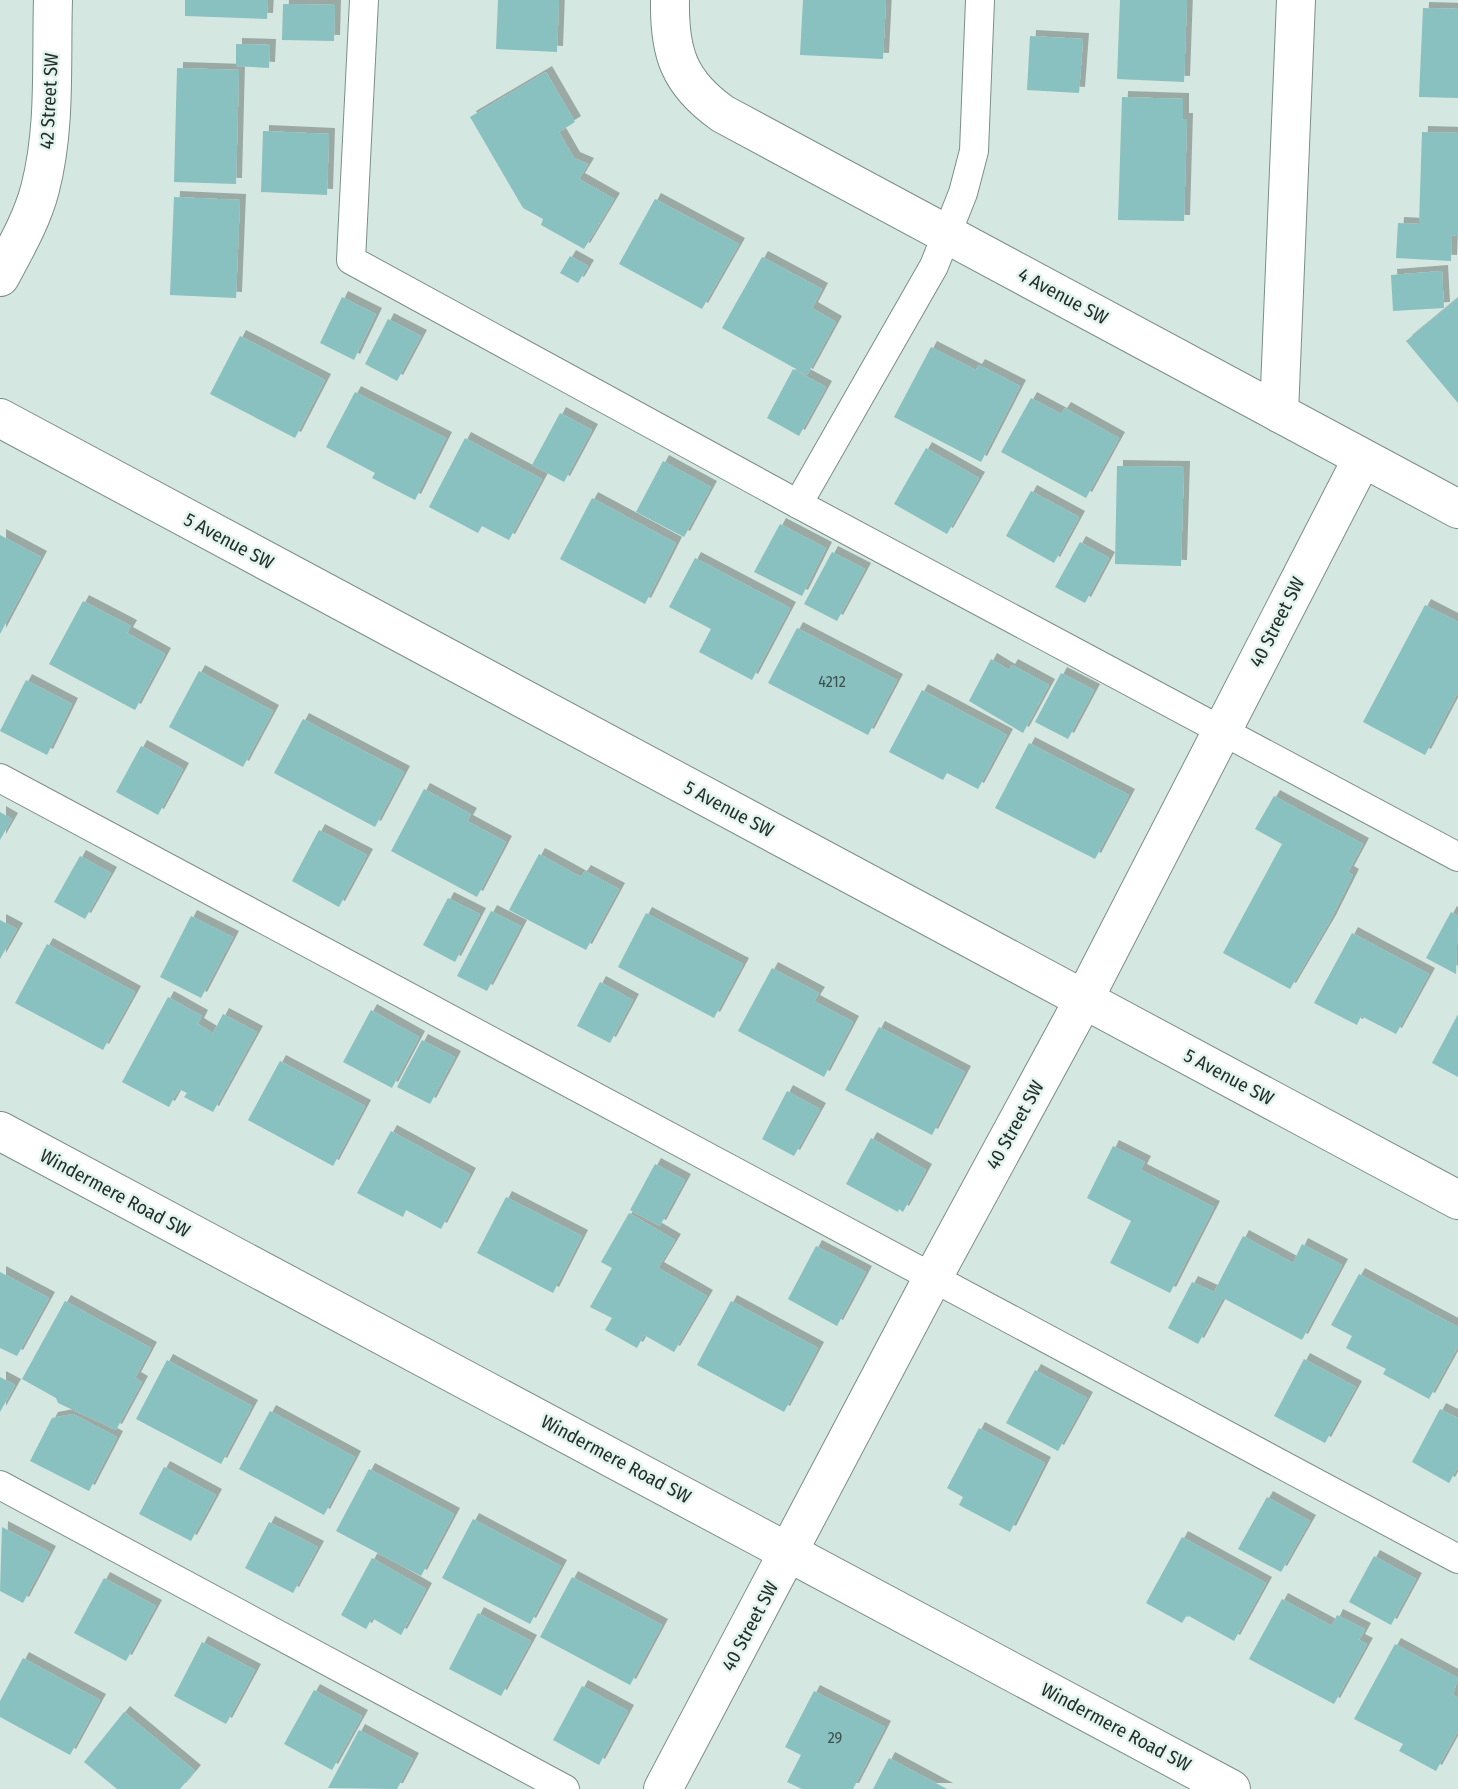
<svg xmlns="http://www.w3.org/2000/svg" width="1458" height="1789" viewBox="0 0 1458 1789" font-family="'Fira Sans Condensed',sans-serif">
<defs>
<filter id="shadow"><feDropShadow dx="6" dy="-6" stdDeviation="0" flood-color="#0004"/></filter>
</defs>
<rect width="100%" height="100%" fill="#d4e7e1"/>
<g fill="#89c0c0" filter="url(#shadow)">
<polygon points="185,0 268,0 267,19 185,16"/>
<polygon points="498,0 559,0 557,52 496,49"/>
<polygon points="803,0 886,0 883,59 800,55"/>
<polygon points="1120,0 1187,0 1184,82 1117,79"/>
<polygon points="283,4 335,5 334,41 282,40"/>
<polygon points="1423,8 1458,9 1458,98 1419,97"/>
<polygon points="1030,36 1083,39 1079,93 1027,90"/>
<polygon points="236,44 270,45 269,68 236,66"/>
<polygon points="177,68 239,70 236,184 174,182"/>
<polygon points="546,72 575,122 559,132 574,158 588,164 579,179 614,199 584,249 541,225 543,219 523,208 470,117"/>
<polygon points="1122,97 1183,99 1183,119 1187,119 1184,221 1118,220"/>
<polygon points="263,131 329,134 327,195 261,192"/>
<polygon points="1422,132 1458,133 1458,236 1452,235 1451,261 1396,258 1398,223 1419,224"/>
<polygon points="174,197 240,200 236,298 170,295"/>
<polygon points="655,199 739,244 702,309 619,264"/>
<polygon points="570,256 588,266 578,283 560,273"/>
<polygon points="762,257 822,289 812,308 836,322 807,375 722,328"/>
<polygon points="1442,271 1444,308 1393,311 1391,275"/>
<polygon points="342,297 376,314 354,360 320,343"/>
<polygon points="1458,298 1458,403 1406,341"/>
<polygon points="388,319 421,336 397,381 365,364"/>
<polygon points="240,336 325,380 295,438 210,394"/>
<polygon points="931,347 976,370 979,365 1020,386 981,462 894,417"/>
<polygon points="793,369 826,387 799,436 767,418"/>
<polygon points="355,392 446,438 415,500 372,478 375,473 326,447"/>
<polygon points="1031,398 1061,414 1065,408 1119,438 1086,498 1001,452"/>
<polygon points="560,413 592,430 564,482 532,465"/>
<polygon points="465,438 542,479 509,540 482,526 478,533 429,507"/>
<polygon points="926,448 979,478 947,534 894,504"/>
<polygon points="663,461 711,487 684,537 636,512"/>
<polygon points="1117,466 1184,467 1181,566 1115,564"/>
<polygon points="1031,491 1079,517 1054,563 1006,536"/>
<polygon points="592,498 676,543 645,604 560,559"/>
<polygon points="780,524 826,548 802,596 754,572"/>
<polygon points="0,535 41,557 0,634"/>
<polygon points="1080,542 1109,558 1085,603 1055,587"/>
<polygon points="832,552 865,569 837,621 804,604"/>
<polygon points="695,558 790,608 752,680 699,652 711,629 669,607"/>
<polygon points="83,601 131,626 127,633 165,654 135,710 49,664"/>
<polygon points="1425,605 1458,622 1458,692 1425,755 1363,722"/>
<polygon points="797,628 897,680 868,735 768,683"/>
<polygon points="991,659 1009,670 1012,665 1049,685 1023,733 969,701"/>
<polygon points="199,671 273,711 243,767 169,727"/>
<polygon points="1061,673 1094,690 1068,739 1035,722"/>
<polygon points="26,680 72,704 47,755 0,731"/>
<polygon points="922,690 1007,735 978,789 947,773 943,780 889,752"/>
<polygon points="303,719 404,772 375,827 274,773"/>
<polygon points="1029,743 1129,795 1095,859 995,808"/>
<polygon points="141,746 183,769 158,815 116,792"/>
<polygon points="424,789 471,814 467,821 506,842 477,897 391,851"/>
<polygon points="1274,796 1363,844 1348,872 1353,875 1330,921 1290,989 1223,953 1282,844 1255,829"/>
<polygon points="0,812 12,819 0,840"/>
<polygon points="319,830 367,855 339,907 292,881"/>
<polygon points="539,854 581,877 585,871 619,889 586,950 509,910"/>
<polygon points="80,856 111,873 85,919 54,902"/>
<polygon points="448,898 480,914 455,962 423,945"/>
<polygon points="491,911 521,926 487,991 457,976"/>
<polygon points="1451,912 1458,916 1456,974 1426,958"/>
<polygon points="646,913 743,964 714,1018 618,967"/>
<polygon points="191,916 233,937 201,998 160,977"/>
<polygon points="0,920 17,929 0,959"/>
<polygon points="1352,933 1429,974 1396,1034 1361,1016 1357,1025 1314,1003"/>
<polygon points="47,944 135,992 103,1050 15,1003"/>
<polygon points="772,968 819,993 814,1001 853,1022 824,1077 738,1031"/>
<polygon points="600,982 633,1000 610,1043 577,1026"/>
<polygon points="168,997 202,1016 198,1024 213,1033 223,1014 257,1032 213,1112 184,1097 187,1093 179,1089 169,1107 122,1082"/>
<polygon points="371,1010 419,1037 392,1088 343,1062"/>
<polygon points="1458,1014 1458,1077 1432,1063"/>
<polygon points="879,1027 965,1072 932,1135 845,1090"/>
<polygon points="422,1040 455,1057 430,1104 397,1087"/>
<polygon points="280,1061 365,1106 333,1166 248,1120"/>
<polygon points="787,1091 820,1109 794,1156 762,1139"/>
<polygon points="391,1131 470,1174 441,1229 406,1210 403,1217 357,1193"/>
<polygon points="871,1138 926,1170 903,1212 899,1209 898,1212 846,1184"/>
<polygon points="1113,1146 1145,1162 1141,1170 1214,1207 1170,1293 1110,1263 1131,1221 1087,1198"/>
<polygon points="655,1164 685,1180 660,1226 630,1210"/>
<polygon points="506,1197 582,1236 553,1293 477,1253"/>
<polygon points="629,1213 675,1240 658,1268 707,1296 674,1352 644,1335 637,1348 605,1330 612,1318 590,1307 612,1268 601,1262"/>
<polygon points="1243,1236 1293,1263 1302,1244 1342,1265 1302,1340 1223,1298 1198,1344 1168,1328 1192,1282 1214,1292"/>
<polygon points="816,1246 866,1272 837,1326 788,1299"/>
<polygon points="0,1272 49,1298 17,1356 0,1348"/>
<polygon points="1359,1274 1458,1327 1458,1346 1429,1399 1383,1374 1386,1369 1346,1348 1352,1336 1331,1325"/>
<polygon points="65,1301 151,1348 135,1378 142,1382 116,1430 58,1403 56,1398 22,1379"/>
<polygon points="731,1301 818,1348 784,1412 697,1365"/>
<polygon points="1304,1359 1356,1387 1325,1443 1274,1416"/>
<polygon points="167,1360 252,1406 221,1464 136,1419"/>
<polygon points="1035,1370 1087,1398 1058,1451 1006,1423"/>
<polygon points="0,1377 15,1385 0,1412"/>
<polygon points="1440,1409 1458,1418 1458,1467 1449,1483 1412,1462"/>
<polygon points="270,1411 355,1457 324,1515 239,1469"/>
<polygon points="73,1414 117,1437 89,1491 30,1461 52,1418"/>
<polygon points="979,1428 1045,1463 1010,1532 959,1505 963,1497 947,1488"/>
<polygon points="164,1467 216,1495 191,1541 139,1514"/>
<polygon points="369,1469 454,1514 421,1576 336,1531"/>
<polygon points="1267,1497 1310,1521 1281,1572 1238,1549"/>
<polygon points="473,1519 561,1566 530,1624 442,1578"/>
<polygon points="269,1522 318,1547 293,1593 245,1568"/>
<polygon points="2,1527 50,1552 23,1603 0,1591"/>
<polygon points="1182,1537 1266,1583 1234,1641 1187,1615 1182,1623 1146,1603"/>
<polygon points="1374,1556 1416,1579 1391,1625 1349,1602"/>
<polygon points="372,1558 426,1589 401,1635 372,1618 366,1629 341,1615"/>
<polygon points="572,1577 662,1625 630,1685 540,1637"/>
<polygon points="104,1578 156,1606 126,1661 74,1633"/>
<polygon points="1282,1599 1332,1626 1337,1615 1365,1629 1359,1640 1367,1644 1334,1704 1249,1659"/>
<polygon points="478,1613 531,1641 501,1696 449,1669"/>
<polygon points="202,1642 255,1670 226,1724 174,1696"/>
<polygon points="1395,1644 1458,1678 1453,1695 1458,1698 1458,1731 1436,1771 1399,1751 1403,1744 1354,1719"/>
<polygon points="23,1658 100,1700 70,1755 0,1717 0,1701"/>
<polygon points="582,1686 628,1711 599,1765 553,1740"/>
<polygon points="314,1690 362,1716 332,1770 284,1744"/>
<polygon points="814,1691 885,1727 853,1789 802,1789 787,1782 801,1755 785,1747"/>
<polygon points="124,1712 195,1771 180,1789 117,1789 84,1762"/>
<polygon points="359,1730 413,1759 397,1789 328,1788"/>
<polygon points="889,1758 947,1789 873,1789"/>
</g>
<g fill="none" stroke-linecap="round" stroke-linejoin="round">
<defs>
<g id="service">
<polyline points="364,0 351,260 798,504 1458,857"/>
<polyline points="798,504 934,266 963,193 974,151 980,0"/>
<polyline points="0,778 1458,1559"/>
<polyline points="0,1485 565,1789"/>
</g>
<g id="minor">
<path d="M670,0c-1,53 9,83 53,114l735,395"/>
<path d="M0,277c15,-28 32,-57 40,-88 16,-61 11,-126 13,-189"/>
<polyline points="1279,413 1296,0"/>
<polyline points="0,418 1458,1200"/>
<polyline points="0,1131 1231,1789"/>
<polyline points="663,1789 932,1279 1084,999 1362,459"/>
</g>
</defs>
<use href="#service" stroke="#7c8e88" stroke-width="30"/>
<use href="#minor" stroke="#7c8e88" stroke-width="40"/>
<use href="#service" stroke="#fff" stroke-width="28"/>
<use href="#minor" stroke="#fff" stroke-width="38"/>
</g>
<g text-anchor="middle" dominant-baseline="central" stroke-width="5" stroke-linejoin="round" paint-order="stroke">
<g font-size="16" fill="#3e514f">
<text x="832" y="681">4212</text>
<text x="835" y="1737">29</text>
</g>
<g font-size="19" fill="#252c29" stroke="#e2f4ee">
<text transform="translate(49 101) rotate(-87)">42 Street SW</text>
<text transform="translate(1063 296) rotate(28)">4 Avenue SW</text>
<text transform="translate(229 541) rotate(28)">5 Avenue SW</text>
<text transform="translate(1277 622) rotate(-63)">40 Street SW</text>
<text transform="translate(729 809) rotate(28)">5 Avenue SW</text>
<text transform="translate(1229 1077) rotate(28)">5 Avenue SW</text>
<text transform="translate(1015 1125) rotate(-61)">40 Street SW</text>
<text transform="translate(115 1193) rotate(28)">Windermere Road SW</text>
<text transform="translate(616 1459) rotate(28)">Windermere Road SW</text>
<text transform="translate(750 1626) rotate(-62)">40 Street SW</text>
<text transform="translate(1116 1727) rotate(28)">Windermere Road SW</text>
</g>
</g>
</svg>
